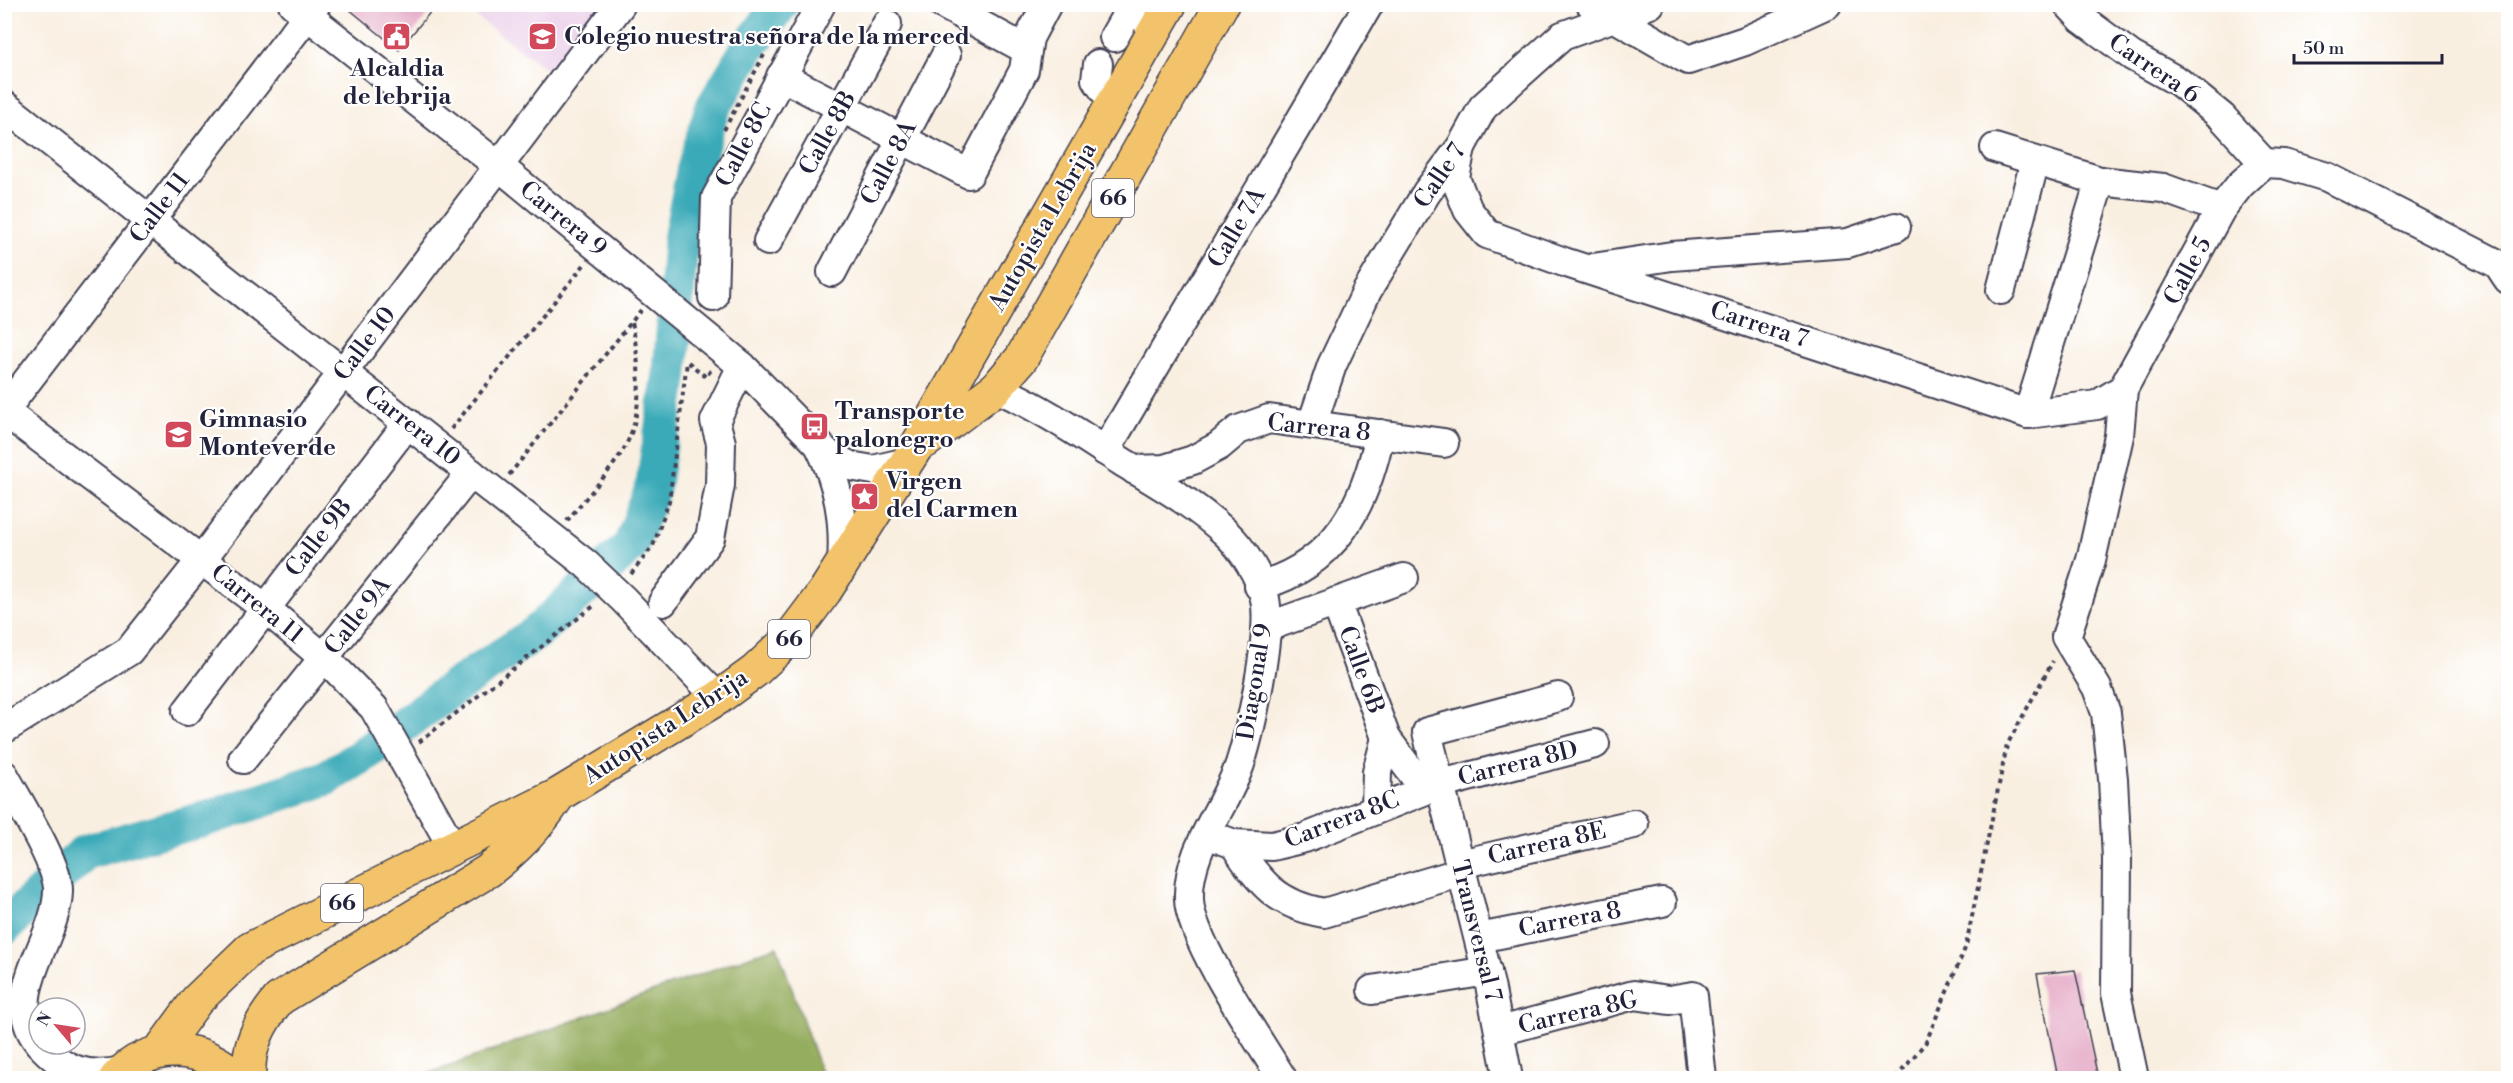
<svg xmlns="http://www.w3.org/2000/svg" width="2513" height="1083" viewBox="0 0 2513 1083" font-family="'Libre Bodoni',serif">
<rect width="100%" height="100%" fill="#fff"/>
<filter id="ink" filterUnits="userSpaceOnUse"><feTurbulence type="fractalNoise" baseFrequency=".0167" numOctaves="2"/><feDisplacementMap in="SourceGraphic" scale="12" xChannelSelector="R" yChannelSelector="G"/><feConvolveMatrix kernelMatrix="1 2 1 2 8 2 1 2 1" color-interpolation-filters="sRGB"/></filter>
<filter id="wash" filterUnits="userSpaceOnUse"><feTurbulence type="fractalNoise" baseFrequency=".008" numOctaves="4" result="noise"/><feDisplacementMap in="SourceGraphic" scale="24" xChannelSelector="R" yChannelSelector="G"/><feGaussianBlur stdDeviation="1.35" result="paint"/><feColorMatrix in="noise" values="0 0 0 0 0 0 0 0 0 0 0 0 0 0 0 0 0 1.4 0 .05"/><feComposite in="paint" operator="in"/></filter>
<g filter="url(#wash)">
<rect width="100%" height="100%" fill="#f9efe1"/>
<polygon fill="#ecd1ea" points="460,5 603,5 552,81 548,70"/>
<polygon fill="#95ad5f" stroke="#5c684d" stroke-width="1.5" points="777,946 823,1078 417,1078"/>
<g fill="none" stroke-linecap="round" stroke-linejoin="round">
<polyline stroke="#3aaab8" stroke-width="36" points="4,928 85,852 215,816 324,779 362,756 453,688 536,633 631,545 653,487 670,377 681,237 694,170 712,109 749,47 781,4"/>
</g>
<g id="blocks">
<g fill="#e6aec9">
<polygon points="343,4 437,4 399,50"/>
<polygon points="2075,970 2098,1078 2058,1078 2037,974"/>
</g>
</g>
</g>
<g filter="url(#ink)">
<use href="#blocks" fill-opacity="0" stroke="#424154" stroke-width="1.5"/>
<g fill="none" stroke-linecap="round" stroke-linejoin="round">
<defs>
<g id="minor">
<polyline points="293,4 500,167 742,366 829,455 850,466 873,470 907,462"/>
<polyline points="942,4 1027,50"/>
<polyline points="1124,4 1157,28"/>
<polyline points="1591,4 1688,60 1745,41 1827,4"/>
<polyline points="2068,4 2082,19 2132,56 2179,82 2222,117 2264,163"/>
<polyline points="1114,37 1130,9"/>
<polyline points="1098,64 1096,79 1114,104"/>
<polyline points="781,76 969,174 1024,70 1029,38 1047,4"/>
<polyline points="4,105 586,564 623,599 718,698"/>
<polyline points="1461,147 1455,178 1468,210 1487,234 1564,262 2028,414 2097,405 2123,389"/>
<polyline points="1995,148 2100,181 2163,188 2221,209"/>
<polyline points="2264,163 2284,164 2327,177 2498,264 2508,279"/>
<polyline points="768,241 887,24"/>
<polyline points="1593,268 1672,256 1848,243 1896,227"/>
<polyline points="832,272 946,55"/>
<polyline points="2001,290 2035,161"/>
<polyline points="713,297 716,198 821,4"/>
<path d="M996,388c44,19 85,47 125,73 36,22 74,43 105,72 16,15 35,44 39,66 7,34 -14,130 -25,165 -15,44 -53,86 -51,135 0,39 70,142 93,179"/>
<polyline points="4,411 265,608 330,663 374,708 453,848"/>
<polyline points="4,411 316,4"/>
<polyline points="2028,414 2100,181"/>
<polyline points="1312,424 1332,365 1367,291 1427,192 1461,147 1483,107 1562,36 1650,4"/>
<path d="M820,447c19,38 25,74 22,116"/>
<polyline points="1105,451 1369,4"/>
<polyline points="1135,470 1164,469 1193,460 1219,446 1238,430 1269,419 1444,443"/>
<path d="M1259,586c76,-21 106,-80 121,-152"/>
<polyline points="663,602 710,538 720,485 721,443 715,421 742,366"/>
<polyline points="1336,602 1386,738 1424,789"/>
<polyline points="1267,627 1404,578"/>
<polyline points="187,711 408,423"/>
<polyline points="4,729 129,651 202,559 621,4"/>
<polyline points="243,759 471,473"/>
<path d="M4,775c14,26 55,90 54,116 -1,50 -58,104 -19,152"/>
<polyline points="1376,808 1377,772 1386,738"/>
<polyline points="1207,834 1234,844 1272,846 1305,838 1441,784 1595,744"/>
<path d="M1234,844c25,38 43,61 90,69l138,-41"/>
<polyline points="1460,864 1634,824"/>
<polyline points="1479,938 1662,902"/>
<polyline points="1372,990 1487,971"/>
<polyline points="1500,1031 1634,995 1669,1000 1693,996 1702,1078"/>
<path d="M40,1044c23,26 48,35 82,27"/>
<polyline points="1508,1078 1490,985 1427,732 1558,697"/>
<polyline points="2134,1078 2116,993 2117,859 2113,779 2106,713 2097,688 2066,637 2091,560 2119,436 2123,389 2221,209 2240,185 2264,163"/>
</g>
<g id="highway">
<polyline points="926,441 996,388 1021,359 1222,4"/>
<polyline points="159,1052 197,1000 250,949 558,795 718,698 755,671 789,639 825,591 915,449 1170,4"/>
<path d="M116,1078c34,-38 87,-34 121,0"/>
<path d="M249,1078c-2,-31 10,-55 30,-79l209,-128c28,-22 48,-42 68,-72"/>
</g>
</defs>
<use href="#minor" stroke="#424154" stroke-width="32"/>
<use href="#highway" stroke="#424154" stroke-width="36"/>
<g stroke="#424154" stroke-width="4" stroke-dasharray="4.5 4.5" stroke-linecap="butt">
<polyline points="724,130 764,55"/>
<polyline points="688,362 706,377 711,370"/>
<polyline points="451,429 584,265"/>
<polyline points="509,475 641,310"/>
<path d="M567,521c18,-23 40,-45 55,-69 24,-39 17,-89 10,-131"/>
<polyline points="631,574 653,546 669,501 687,362"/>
<polyline points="419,742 595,605"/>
<polyline points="1896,1078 1926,1042 1966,946 2007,745 2053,661"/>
</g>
<use href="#minor" stroke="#fff" stroke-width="28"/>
<use href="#highway" stroke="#f2c36a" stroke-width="33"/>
</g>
</g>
<defs>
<symbol id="civic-square" viewBox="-11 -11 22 22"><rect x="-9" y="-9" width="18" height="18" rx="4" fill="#d1495b" stroke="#fff"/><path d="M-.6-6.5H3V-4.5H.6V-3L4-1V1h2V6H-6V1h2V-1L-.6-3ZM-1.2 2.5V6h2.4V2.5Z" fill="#fff"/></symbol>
<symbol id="school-square" viewBox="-11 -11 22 22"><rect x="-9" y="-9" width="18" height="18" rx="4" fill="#d1495b" stroke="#fff"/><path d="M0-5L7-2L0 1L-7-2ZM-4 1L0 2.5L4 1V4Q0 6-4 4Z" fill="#fff"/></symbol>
<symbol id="bus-square" viewBox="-11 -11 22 22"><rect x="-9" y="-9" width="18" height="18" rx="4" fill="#d1495b" stroke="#fff"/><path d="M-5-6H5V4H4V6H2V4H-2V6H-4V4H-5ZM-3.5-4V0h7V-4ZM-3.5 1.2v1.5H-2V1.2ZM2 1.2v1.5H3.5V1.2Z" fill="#fff"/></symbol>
<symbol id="sight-square" viewBox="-11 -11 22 22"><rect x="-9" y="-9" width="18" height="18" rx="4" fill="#d1495b" stroke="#fff"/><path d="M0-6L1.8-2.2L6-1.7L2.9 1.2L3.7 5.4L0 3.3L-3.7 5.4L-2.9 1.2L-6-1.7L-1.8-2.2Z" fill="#fff"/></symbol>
</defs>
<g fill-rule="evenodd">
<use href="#civic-square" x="380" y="20" width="33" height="33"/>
<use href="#school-square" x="526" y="20" width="33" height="33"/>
<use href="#bus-square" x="798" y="410" width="33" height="33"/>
<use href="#school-square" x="162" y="418" width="33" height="33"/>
<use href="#sight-square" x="848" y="480" width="33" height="33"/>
</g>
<g text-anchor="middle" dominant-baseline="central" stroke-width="4.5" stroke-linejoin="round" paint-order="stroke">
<g fill="#fff" stroke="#646476" stroke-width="1.5">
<rect x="1092" y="179" width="42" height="38" rx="4.5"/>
<rect x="768" y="620" width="42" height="38" rx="4.5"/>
<rect x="321" y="884" width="42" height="38" rx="4.5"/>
</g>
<g font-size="22" font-weight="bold" fill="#22223b">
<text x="1113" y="198">66</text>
<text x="789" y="639">66</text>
<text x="342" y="903">66</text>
</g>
<g font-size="24" font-weight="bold" fill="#22223b" stroke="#fff" text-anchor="start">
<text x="564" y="37">Colegio nuestra señora de la merced</text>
<text x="397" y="69" text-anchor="middle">Alcaldia<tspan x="397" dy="28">de lebrija</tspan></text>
<text x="835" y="412">Transporte<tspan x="835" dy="28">palonegro</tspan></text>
<text x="199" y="420">Gimnasio<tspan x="199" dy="28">Monteverde</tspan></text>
<text x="886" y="482">Virgen<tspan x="886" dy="28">del Carmen</tspan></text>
</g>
<g font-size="24" fill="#22223b" stroke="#fff">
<text transform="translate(2154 69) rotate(34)">Carrera 6</text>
<text transform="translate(828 133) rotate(-61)">Calle 8B</text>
<text transform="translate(744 145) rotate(-62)">Calle 8C</text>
<text transform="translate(889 163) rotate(-62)">Calle 8A</text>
<text transform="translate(1440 176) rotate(-56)">Calle 7</text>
<text transform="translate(160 208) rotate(-53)">Calle 11</text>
<text transform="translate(563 219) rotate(39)">Carrera 9</text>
<text transform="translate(1043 227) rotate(-60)">Autopista Lebrija</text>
<text transform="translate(1237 228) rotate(-59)">Calle 7A</text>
<text transform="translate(2188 271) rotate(-62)">Calle 5</text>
<text transform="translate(1759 325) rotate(18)">Carrera 7</text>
<text transform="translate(365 344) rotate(-53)">Calle 10</text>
<text transform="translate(412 426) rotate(38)">Carrera 10</text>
<text transform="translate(1319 428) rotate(6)">Carrera 8</text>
<text transform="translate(319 538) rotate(-52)">Calle 9B</text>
<text transform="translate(257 604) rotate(39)">Carrera 11</text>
<text transform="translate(358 616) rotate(-52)">Calle 9A</text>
<text transform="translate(1361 670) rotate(70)">Calle 6B</text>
<text transform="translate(1255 682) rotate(-81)">Diagonal 9</text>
<text transform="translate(666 727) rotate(-33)">Autopista Lebrija</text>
<text transform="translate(1518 764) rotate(-14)">Carrera 8D</text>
<text transform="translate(1342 820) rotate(-21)">Carrera 8C</text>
<text transform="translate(1547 844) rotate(-13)">Carrera 8E</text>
<text transform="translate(1570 920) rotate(-11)">Carrera 8</text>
<text transform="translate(1476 931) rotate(76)">Transversal 7</text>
<text transform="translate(1578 1013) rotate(-13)">Carrera 8G</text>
</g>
</g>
<rect width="2513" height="1083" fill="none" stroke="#fff" stroke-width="24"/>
<g transform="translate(57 1026) rotate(299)"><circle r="28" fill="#ffffff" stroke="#a7a7b1" stroke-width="1.5"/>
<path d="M0-4.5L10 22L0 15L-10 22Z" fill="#d1495b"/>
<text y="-9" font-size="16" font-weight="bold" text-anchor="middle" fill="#22223b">N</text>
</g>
<path d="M2294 54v9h148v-9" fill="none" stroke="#22223b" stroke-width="3"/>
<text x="2303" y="54" font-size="18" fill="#22223b" stroke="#ffffff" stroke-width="4.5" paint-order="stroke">50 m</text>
</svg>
